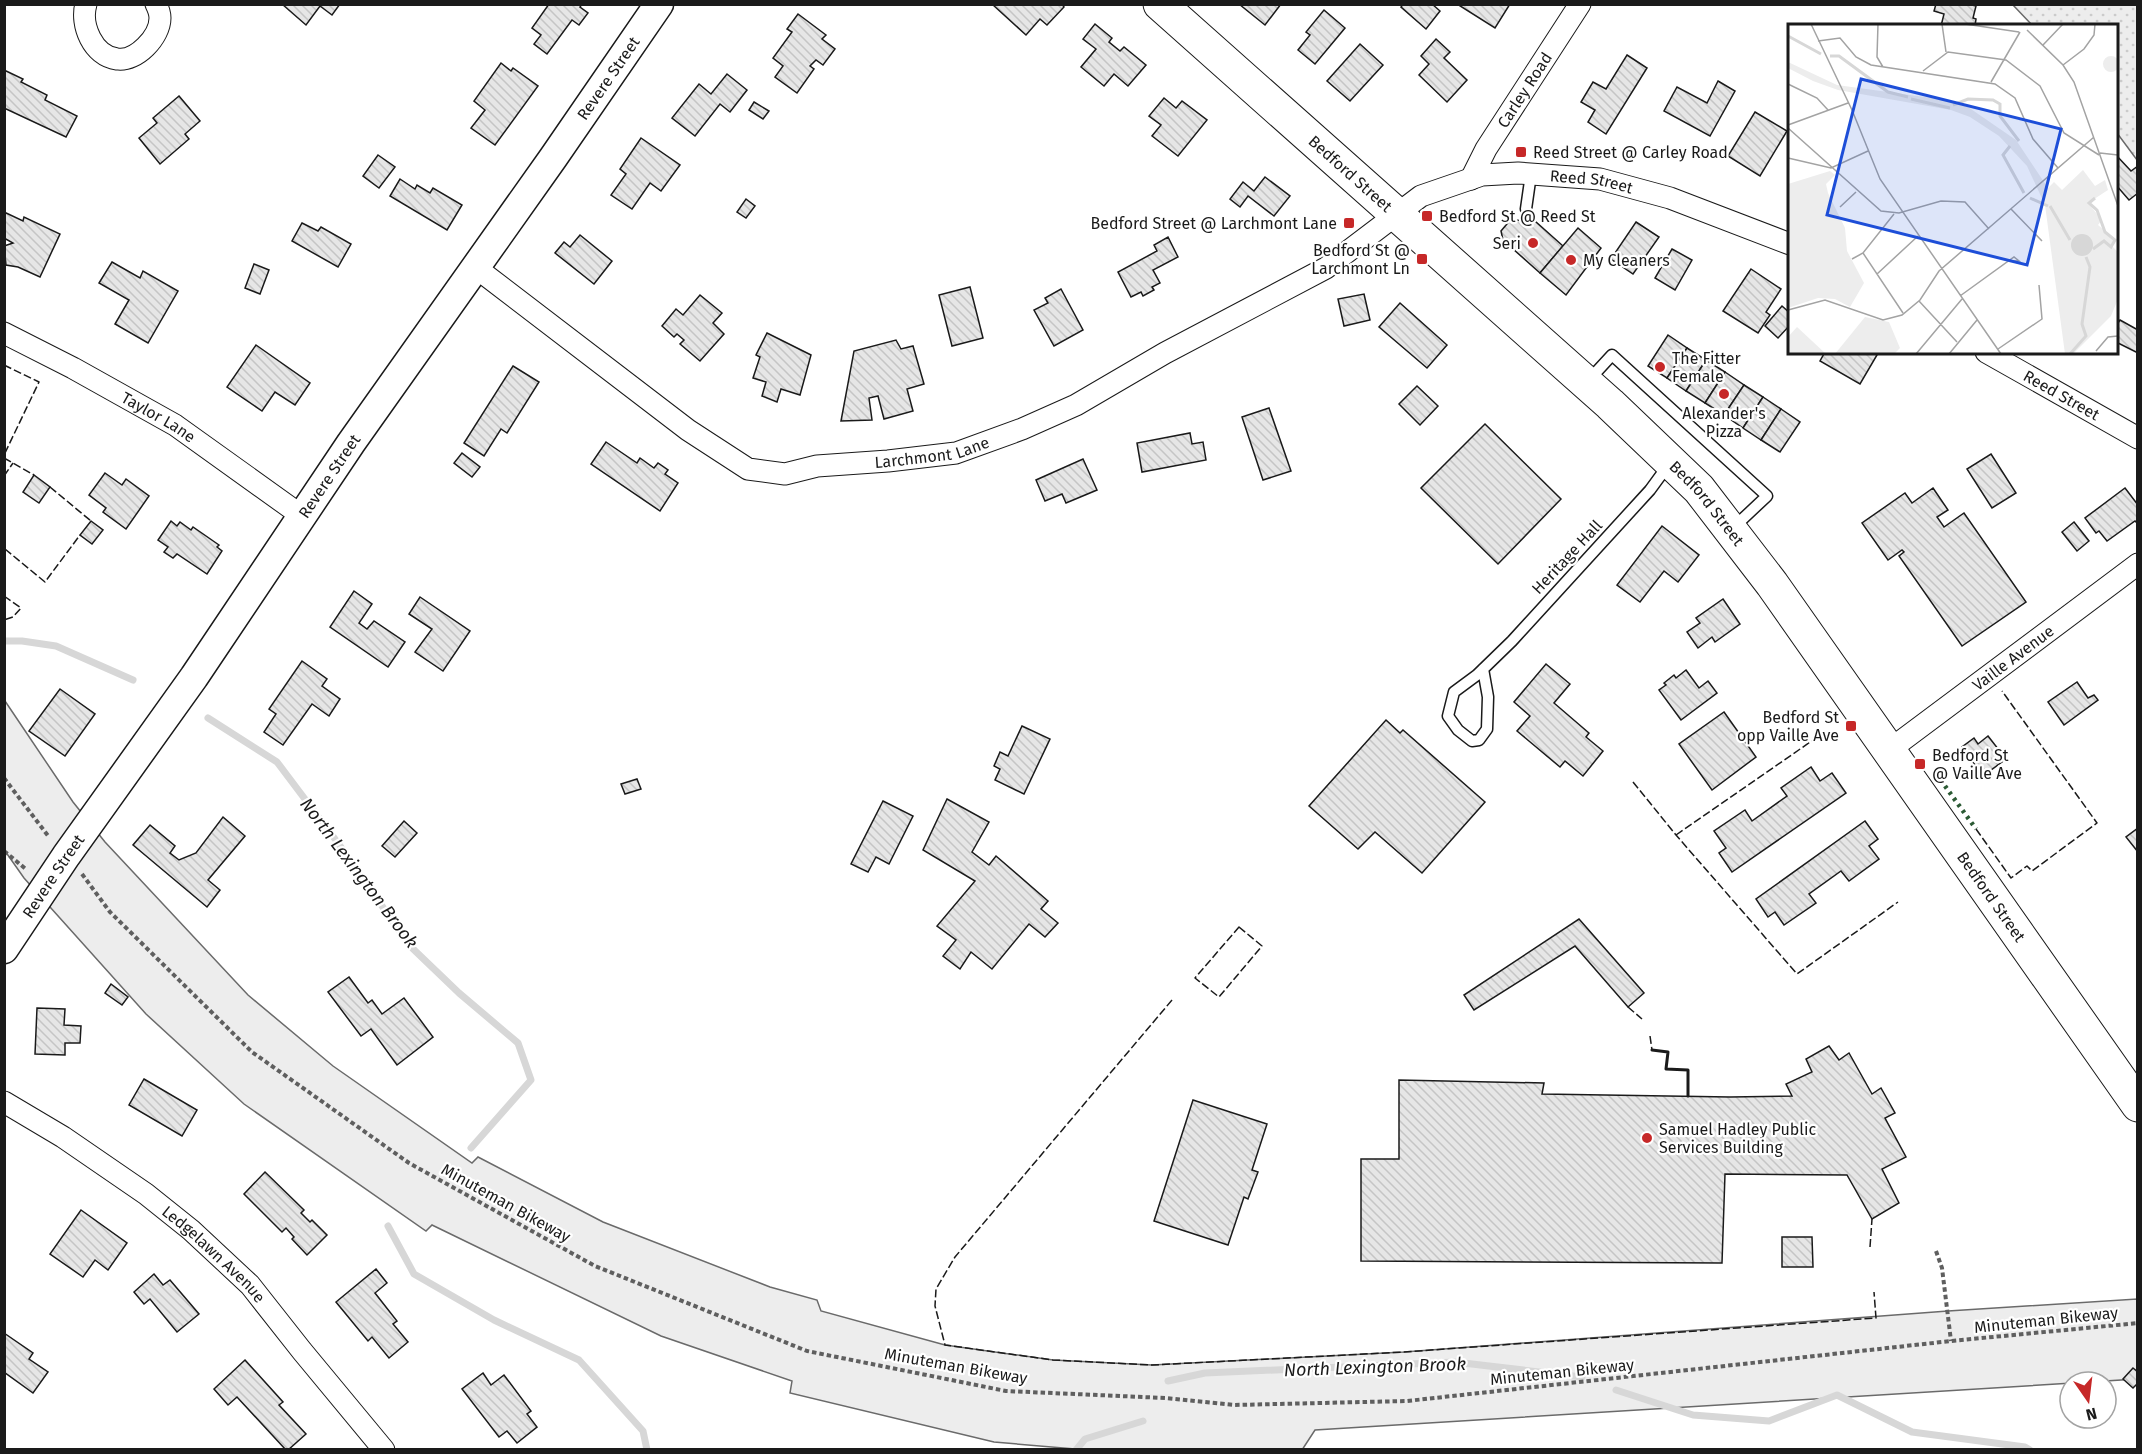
<svg xmlns="http://www.w3.org/2000/svg" width="2142" height="1454" viewBox="0 0 2142 1454" font-family="'Fira Sans',sans-serif">
<defs>
<pattern id="grass-dots" width="8" height="8" patternUnits="userSpaceOnUse" patternTransform="scale(1.5)"><rect width="8" height="8" fill="#ededed"/><path d="M2 2h.1M6 6h.1" fill="none" stroke="#cbcbcb" stroke-width="1.8" stroke-linecap="round"/></pattern>
<pattern id="building-back-hatch" width="6" height="6" patternUnits="userSpaceOnUse" patternTransform="scale(1.5)"><rect width="6" height="6" fill="#e6e6e6"/><path d="M-1 5l2 2M0 0l6 6M5-1l2 2" fill="none" stroke="#c5c5c5"/></pattern>
</defs>
<rect width="100%" height="100%" fill="#fff"/>
<polygon fill="url(#grass-dots)" stroke="#6a6a6a" stroke-width="1.5" points="2013,5 2137,5 2137,160 2117,133 2116,26 2032,25"/>
<polygon fill="#ededed" stroke="#6a6a6a" stroke-width="1.5" points="5,701 73,802 105,842 248,995 333,1066 472,1163 478,1157 603,1222 770,1287 817,1300 821,1311 945,1345 1053,1360 1152,1365 1404,1352 1948,1311 2137,1299 2137,1379 1315,1430 1302,1450 1087,1450 994,1442 790,1393 792,1381 661,1336 432,1225 426,1231 244,1104 146,1014 24,878 5,851"/>
<g fill="none" stroke-linecap="round" stroke-linejoin="round">
<g stroke="#d7d7d7" stroke-width="7">
<polyline points="4,641 22,641 56,646 133,680"/>
<polyline points="208,718 277,762 338,843 410,946 459,993 518,1043 531,1080 471,1148"/>
<polyline points="388,1226 414,1274 494,1320 579,1360 643,1431 647,1450"/>
<polyline points="1168,1381 1205,1373 1455,1362 1582,1377"/>
<polyline points="1616,1390 1693,1415 1769,1421 1837,1395 1912,1432 2025,1447 2030,1450"/>
<polyline points="1076,1450 1085,1439 1143,1421"/>
</g>
</g>
<g fill="url(#building-back-hatch)" stroke="#1a1a1a" stroke-width="1.5">
<polygon points="282,4 340,4 332,15 320,6 306,25"/>
<polygon points="549,4 582,4 580,7 588,13 579,25 572,20 547,54 534,44 541,35 532,28"/>
<polygon points="992,4 1062,4 1064,7 1047,25 1040,19 1026,35"/>
<polygon points="1239,4 1281,4 1265,25"/>
<polygon points="1403,4 1432,4 1440,11 1426,29 1401,7"/>
<polygon points="1457,4 1510,4 1495,28"/>
<polygon points="1936,4 1968,4 1976,6 1973,18 1976,19 1975,26 1941,26 1944,14 1934,11"/>
<polygon points="1324,10 1345,28 1315,64 1298,50 1310,35 1306,32"/>
<polygon points="798,14 826,35 822,39 835,49 823,65 816,60 810,66 814,69 797,93 775,77 783,66 773,58 792,32 787,29"/>
<polygon points="1095,24 1112,38 1109,42 1120,51 1124,47 1146,65 1128,86 1114,74 1104,86 1081,67 1096,49 1083,39"/>
<polygon points="1436,39 1450,52 1444,58 1467,80 1447,102 1419,75 1429,64 1421,56"/>
<polygon points="1360,44 1383,65 1350,101 1327,81"/>
<polygon points="1627,55 1647,68 1606,134 1588,122 1595,110 1581,102 1593,82 1606,89"/>
<polygon points="501,63 511,71 513,68 538,86 495,145 471,128 485,110 474,101"/>
<polygon points="4,70 23,79 21,82 47,95 45,100 77,116 66,137 4,108"/>
<polygon points="727,74 747,90 730,112 720,104 695,136 672,118 699,84 711,94"/>
<polygon points="1718,81 1735,91 1710,136 1664,111 1677,87 1707,103"/>
<polygon points="179,96 200,121 185,134 189,139 160,164 139,138 157,123 153,118"/>
<polygon points="1164,98 1176,108 1182,101 1207,120 1178,156 1152,136 1161,125 1149,116"/>
<polygon points="754,102 769,111 763,119 749,110"/>
<polygon points="1755,112 1787,131 1760,176 1728,156"/>
<polygon points="641,138 680,165 661,191 650,183 632,209 611,195 626,174 620,169"/>
<polygon points="378,155 395,167 379,188 363,176"/>
<polygon points="2116,155 2131,171 2138,166 2138,193 2129,200 2116,185"/>
<polygon points="1265,177 1290,196 1274,216 1248,196 1240,207 1230,199 1243,182 1254,191"/>
<polygon points="400,179 415,189 417,185 430,193 433,188 462,205 447,230 390,196"/>
<polygon points="746,199 755,206 746,218 737,212"/>
<polygon points="4,212 23,221 24,217 60,234 40,277 18,267 6,265 4,246 13,243 4,238"/>
<polygon points="1512,218 1516,220 1536,222 1563,246 1540,273 1503,240 1501,231"/>
<polygon points="1636,222 1659,237 1633,274 1611,259"/>
<polygon points="302,223 318,231 321,227 351,244 338,267 292,241"/>
<polygon points="1578,228 1601,248 1566,295 1540,273"/>
<polygon points="580,235 612,261 594,284 555,253 564,242 570,247"/>
<polygon points="1168,237 1178,257 1153,270 1160,283 1152,287 1154,290 1143,296 1141,292 1131,297 1118,272 1157,251 1154,245"/>
<polygon points="1672,249 1692,260 1675,290 1655,278"/>
<polygon points="112,262 140,278 143,271 178,291 148,343 115,324 129,300 99,283"/>
<polygon points="254,264 269,270 260,294 245,288"/>
<polygon points="1751,269 1781,289 1766,312 1770,315 1758,333 1723,311"/>
<polygon points="970,287 983,338 952,346 939,295"/>
<polygon points="1061,289 1083,330 1054,346 1034,310 1048,303 1045,298"/>
<polygon points="1364,294 1370,320 1344,326 1338,299"/>
<polygon points="700,295 722,313 713,323 724,334 700,361 680,344 684,340 677,334 674,337 662,326 676,309 683,315"/>
<polygon points="1400,303 1447,345 1427,368 1379,327"/>
<polygon points="1782,306 1790,313 1790,325 1778,338 1765,326"/>
<polygon points="2120,320 2138,330 2138,353 2116,342 2116,326"/>
<polygon points="767,333 811,355 800,395 781,389 777,402 762,396 766,382 753,378 760,357 756,355"/>
<polygon points="1668,335 1687,348 1667,378 1648,366"/>
<polygon points="896,340 901,349 913,346 924,384 907,389 913,411 884,419 878,396 869,398 872,420 841,421 854,351"/>
<polygon points="256,345 310,383 295,405 275,392 262,411 227,387"/>
<polygon points="1687,348 1706,360 1686,391 1667,378"/>
<polygon points="1825,352 1872,352 1877,355 1860,384 1820,361"/>
<polygon points="1706,360 1725,372 1705,403 1686,391"/>
<polygon points="513,366 539,382 507,433 501,429 484,456 464,443"/>
<polygon points="1725,372 1744,385 1724,415 1705,403"/>
<polygon points="1744,385 1763,397 1743,428 1724,415"/>
<polygon points="1417,386 1438,406 1420,425 1399,404"/>
<polygon points="1763,397 1781,409 1761,440 1743,428"/>
<polygon points="1269,408 1291,471 1263,480 1242,417"/>
<polygon points="1781,409 1800,422 1780,452 1761,440"/>
<polygon points="1485,424 1561,499 1498,564 1421,488"/>
<polygon points="1190,433 1192,444 1203,442 1206,460 1142,472 1137,443"/>
<polygon points="606,442 637,463 640,458 654,468 658,463 668,470 665,474 678,483 660,511 591,464"/>
<polygon points="462,453 480,467 472,477 454,463"/>
<polygon points="1991,454 2016,493 1992,508 1967,469"/>
<polygon points="1083,459 1097,490 1066,503 1062,494 1045,501 1036,480"/>
<polygon points="105,473 122,485 126,479 149,496 126,529 103,512 106,508 89,495"/>
<polygon points="34,475 50,487 39,503 23,492"/>
<polygon points="1933,488 1948,510 1937,517 1944,527 1964,513 2026,602 1962,646 1899,556 1904,552 1902,550 1888,560 1862,523 1905,493 1912,503"/>
<polygon points="2125,488 2138,505 2138,524 2135,521 2107,541 2099,531 2096,533 2085,518"/>
<polygon points="91,521 103,530 92,544 80,535"/>
<polygon points="171,521 177,526 180,522 191,530 193,527 219,545 217,547 222,551 207,574 177,554 173,558 164,552 168,547 158,540"/>
<polygon points="2074,522 2089,541 2077,551 2062,532"/>
<polygon points="1662,526 1699,555 1678,582 1664,571 1640,602 1617,585"/>
<polygon points="354,591 372,604 359,623 367,629 374,621 405,642 388,667 330,627"/>
<polygon points="420,597 470,631 443,671 415,652 432,629 409,614"/>
<polygon points="1723,599 1740,624 1715,642 1712,637 1698,648 1687,632 1700,623 1696,618"/>
<polygon points="302,661 327,679 322,686 340,699 329,716 312,704 283,745 264,732 276,714 269,709"/>
<polygon points="1546,664 1570,684 1554,703 1589,733 1586,737 1603,751 1583,776 1565,761 1560,767 1517,731 1530,716 1514,702"/>
<polygon points="1686,670 1699,688 1708,681 1717,693 1681,720 1659,690 1666,685 1664,683 1674,675 1676,678"/>
<polygon points="2077,682 2088,698 2094,695 2098,700 2064,725 2048,702"/>
<polygon points="60,689 95,714 65,756 29,731"/>
<polygon points="1724,712 1756,757 1712,790 1679,744"/>
<polygon points="1386,720 1400,733 1403,730 1485,802 1422,873 1375,832 1358,849 1309,806"/>
<polygon points="1022,726 1050,739 1024,794 995,780 1000,769 994,766 1000,752 1008,756"/>
<polygon points="1988,736 2006,759 1983,776 1962,747 1974,738 1978,744"/>
<polygon points="1811,767 1820,781 1832,773 1846,793 1732,872 1719,853 1726,848 1714,831 1745,810 1752,821 1787,796 1781,788"/>
<polygon points="637,779 641,789 625,794 621,784"/>
<polygon points="947,799 989,822 972,852 989,865 996,856 1048,901 1041,909 1058,923 1045,937 1029,924 992,969 971,952 960,969 943,956 956,940 937,926 975,881 923,850"/>
<polygon points="883,801 913,816 889,864 876,857 868,872 851,864"/>
<polygon points="223,817 245,836 208,880 220,890 207,907 133,845 150,825 175,846 170,853 179,860 196,853"/>
<polygon points="404,821 417,833 395,857 382,846"/>
<polygon points="1865,821 1878,839 1869,846 1879,859 1849,881 1841,871 1809,894 1816,903 1784,925 1775,912 1768,917 1756,899"/>
<polygon points="2138,828 2138,852 2126,837"/>
<polygon points="1579,919 1644,993 1628,1007 1575,946 1474,1010 1464,995"/>
<polygon points="349,977 368,1003 372,1000 382,1014 404,998 433,1037 397,1065 371,1029 361,1036 328,992"/>
<polygon points="111,984 128,997 122,1005 105,993"/>
<polygon points="37,1008 65,1009 64,1025 81,1026 80,1043 65,1043 65,1055 35,1054"/>
<polygon points="1829,1046 1839,1060 1849,1053 1872,1094 1881,1088 1895,1113 1885,1118 1906,1157 1882,1169 1899,1203 1872,1219 1847,1175 1725,1174 1722,1263 1361,1261 1361,1159 1399,1159 1399,1080 1544,1083 1542,1094 1730,1097 1792,1096 1786,1084 1812,1072 1806,1059"/>
<polygon points="144,1079 197,1110 182,1136 129,1105"/>
<polygon points="1193,1100 1267,1124 1252,1170 1258,1172 1248,1199 1244,1197 1228,1245 1154,1221"/>
<polygon points="265,1172 304,1210 301,1213 310,1222 312,1220 327,1235 307,1255 292,1239 294,1237 286,1228 282,1232 244,1194"/>
<polygon points="81,1210 127,1243 108,1270 95,1260 83,1277 50,1254"/>
<polygon points="1782,1237 1812,1237 1813,1267 1782,1267"/>
<polygon points="376,1269 387,1283 375,1293 397,1321 393,1324 408,1342 389,1358 372,1337 368,1341 336,1302"/>
<polygon points="154,1274 163,1285 170,1280 199,1314 177,1332 150,1299 144,1304 134,1292"/>
<polygon points="4,1333 33,1353 29,1359 48,1372 33,1393 4,1372"/>
<polygon points="245,1360 283,1402 279,1405 306,1434 288,1450 286,1450 237,1397 228,1405 214,1389"/>
<polygon points="2133,1368 2138,1372 2138,1383 2133,1388 2123,1379"/>
<polygon points="483,1373 491,1385 504,1375 531,1411 527,1414 537,1427 517,1443 507,1431 499,1437 462,1389"/>
</g>
<g fill="none" stroke-linecap="round" stroke-linejoin="round">
<defs>
<g id="lane">
<polyline points="1526,209 1531,174"/>
<polyline points="1588,381 1612,355 1767,496 1734,527"/>
<polyline points="1483,669 1488,697 1487,729 1479,740 1472,741 1458,730 1448,716 1454,692 1477,675 1512,641 1650,490 1669,464"/>
</g>
<g id="street">
<path d="M86,4c-6,21 7,52 31,55 19,3 43,-22 43,-41 0,-4 -2,-10 -4,-14"/>
<path id="s1" d="M1471,179l15,-30 94,-145"/>
<path id="s2" d="M475,267l213,163 60,39 37,5 32,-8 71,-5 68,-8 66,-24 54,-24 89,-52 161,-85 95,-72 61,-21 36,-2 82,6 70,19 120,46"/>
<path id="s3" d="M4,333l69,35 102,57 127,91"/>
<path id="s4" d="M1986,352l152,86"/>
<path id="s5" d="M1888,751l250,-187"/>
<path id="s6" d="M4,1102l59,35 83,57 45,36 59,55 52,66 82,99"/>
</g>
<g id="secondary">
<path id="s7" d="M4,949l62,-93 128,-179 157,-234 202,-285 106,-154"/>
</g>
<g id="primary">
<path id="s8" d="M1160,4l450,400 89,85 73,95 366,521"/>
</g>
</defs>
<use href="#lane" stroke="#1a1a1a" stroke-width="13"/>
<use href="#street" stroke="#1a1a1a" stroke-width="23"/>
<use href="#secondary" stroke="#1a1a1a" stroke-width="31"/>
<use href="#primary" stroke="#1a1a1a" stroke-width="35"/>
<g stroke="#5f5f5f" stroke-width="4" stroke-dasharray="4.5 3" stroke-linecap="butt">
<polyline points="4,778 49,837"/>
<polyline points="4,851 27,870"/>
<polyline points="82,874 110,912 252,1052 409,1163 595,1266 807,1351 1006,1391 1165,1398 1234,1405 1407,1401 1951,1341 2138,1323"/>
<polyline points="1936,1251 1942,1268 1951,1341"/>
</g>
<use href="#lane" stroke="#fff" stroke-width="10"/>
<use href="#street" stroke="#fff" stroke-width="21"/>
<use href="#secondary" stroke="#fff" stroke-width="28"/>
<use href="#primary" stroke="#fff" stroke-width="33"/>
<polyline stroke="#2b5a34" stroke-width="4.5" stroke-dasharray="3 4.5" stroke-linecap="butt" points="1945,786 1976,829"/>
<g stroke="#1a1a1a" stroke-width="1.5" stroke-dasharray="8 3" stroke-linecap="butt">
<polyline points="4,365 39,382 4,455"/>
<polyline points="4,458 34,475"/>
<polyline points="4,476 13,463"/>
<polyline points="50,487 91,521"/>
<polyline points="5,549 45,582 80,535"/>
<polyline points="4,596 21,608 13,617 4,620"/>
<polyline points="1633,782 1676,835 1797,974 1898,902"/>
<polyline points="1976,829 2011,878 2027,866 2032,871 2097,823 2002,691"/>
<polyline points="1676,835 1816,738"/>
<polygon points="1239,927 1262,946 1219,997 1195,978"/>
<polyline points="1172,1000 955,1257 936,1289 935,1306 945,1345 1053,1360 1152,1365 1404,1352 1876,1318 1874,1292"/>
<polyline points="1628,1007 1642,1019"/>
<polyline points="1650,1036 1652,1050"/>
<polyline points="1870,1247 1872,1219"/>
</g>
<polyline stroke="#1a1a1a" stroke-width="3" points="1652,1050 1668,1052 1666,1069 1688,1070 1688,1096"/>
</g>
<g fill="#c62828" stroke="#fff" stroke-width="2">
<rect x="1515" y="146" width="12" height="12" rx="3"/>
<rect x="1421" y="210" width="12" height="12" rx="3"/>
<rect x="1343" y="217" width="12" height="12" rx="3"/>
<circle cx="1533" cy="243" r="6"/>
<rect x="1416" y="253" width="12" height="12" rx="3"/>
<circle cx="1571" cy="260" r="6"/>
<circle cx="1660" cy="367" r="6"/>
<circle cx="1724" cy="394" r="6"/>
<rect x="1845" y="720" width="12" height="12" rx="3"/>
<rect x="1914" y="758" width="12" height="12" rx="3"/>
<circle cx="1647" cy="1138" r="6"/>
</g>
<g text-anchor="middle" dominant-baseline="central" stroke-width="4.5" stroke-linejoin="round" paint-order="stroke">
<g font-size="16" fill="#1a1a1a" stroke="#fff">
<text stroke="none"><textPath href="#s7" startOffset="1060">Revere Street</textPath></text>
<text stroke="none"><textPath href="#s1" startOffset="104">Carley Road</textPath></text>
<text stroke="none"><textPath href="#s8" startOffset="255">Bedford Street</textPath></text>
<text stroke="none"><textPath href="#s2" startOffset="1258">Reed Street</textPath></text>
<text stroke="none"><textPath href="#s4" startOffset="87">Reed Street</textPath></text>
<text stroke="none"><textPath href="#s3" startOffset="176">Taylor Lane</textPath></text>
<text stroke="none"><textPath href="#s2" startOffset="526">Larchmont Lane</textPath></text>
<text stroke="none"><textPath href="#s7" startOffset="574">Revere Street</textPath></text>
<text stroke="none"><textPath href="#s8" startOffset="741">Bedford Street</textPath></text>
<text transform="translate(1567 557) rotate(-47)">Heritage Hall</text>
<text stroke="none"><textPath href="#s5" startOffset="156">Vaille Avenue</textPath></text>
<text stroke="none"><textPath href="#s7" startOffset="88">Revere Street</textPath></text>
<text stroke="none"><textPath href="#s8" startOffset="1227">Bedford Street</textPath></text>
<text transform="translate(506 1203) rotate(29)">Minuteman Bikeway</text>
<text stroke="none"><textPath href="#s6" startOffset="260">Ledgelawn Avenue</textPath></text>
<text transform="translate(2046 1320) rotate(-6)">Minuteman Bikeway</text>
<text transform="translate(956 1366) rotate(10)">Minuteman Bikeway</text>
<text transform="translate(1562 1372) rotate(-6)">Minuteman Bikeway</text>
</g>
<g font-size="16" fill="#1a1a1a" stroke="#fff" text-anchor="start">
<text x="1533" y="152">Reed Street @ Carley Road</text>
<text x="1439" y="216">Bedford St @ Reed St</text>
<text x="1337" y="223" text-anchor="end">Bedford Street @ Larchmont Lane</text>
<text x="1521" y="243" text-anchor="end">Seri</text>
<text x="1410" y="250" text-anchor="end">Bedford St @<tspan x="1410" dy="18">Larchmont Ln</tspan></text>
<text x="1583" y="260">My Cleaners</text>
<text x="1672" y="358">The Fitter<tspan x="1672" dy="18">Female</tspan></text>
<text x="1724" y="413" text-anchor="middle">Alexander's<tspan x="1724" dy="18">Pizza</tspan></text>
<text x="1839" y="717" text-anchor="end">Bedford St<tspan x="1839" dy="18">opp Vaille Ave</tspan></text>
<text x="1932" y="755">Bedford St<tspan x="1932" dy="18">@ Vaille Ave</tspan></text>
<text x="1659" y="1129">Samuel Hadley Public<tspan x="1659" dy="18">Services Building</tspan></text>
</g>
<g font-size="18" font-style="italic" fill="#1a1a1a" stroke="#fff">
<text transform="translate(359 873) rotate(53)">North Lexington Brook</text>
<text transform="translate(1375 1367) rotate(-2)">North Lexington Brook</text>
</g>
</g>
<g transform="translate(1788 24)">
<rect width="330" height="330" fill="#fff"/>
<path d="M42,147l5,4 -9,9 2,9 17,35 2,23 17,32 -14,24 -15,-8 -17,-1 -30,10v-124z" fill="#ededed"/>
<path d="M77,293l24,5 11,26 -6,6h-59zM9,303l29,27h-38v-17z" fill="#ededed"/>
<path d="M315 40a8 8 0 1 1 16 0a8 8 0 1 1-16 0ZM0,38l49,23 102,14 29,8 48,33 32,48 6,-6 8,8 21,-20 12,16 10,-6 3,10 -20,13 14,17 -4,5 18,15 -5,5 7,7v47l-7,17 -38,38h-8l-20,-149 -18,-39 -28,-30 -29,-19 -19,-7 -113,-20 -25,-9 -25,-13z" fill="#ededed"/>
<path d="M283 221a11 11 0 1 1 22 0a11 11 0 1 1-22 0Z" fill="#d7d7d7"/>
<path fill="none" stroke="#d7d7d7" stroke-width="3" d="M0,12l33,18M42,32h9l49,36 20,5M123,75l39,9M165,81l15,-6 25,1 7,4v12l19,25M222,122l-7,9 21,38M242,174l18,8M262,182l20,34M305,225l11,-8 7,6 4,-7 -10,-8 -8,-22 -8,-7 6,-5M282,330l16,-18 -4,-12 8,-57 -4,-10"/>
<path fill="none" stroke="#a3a3a3" stroke-width="1.5" d="M23,0l41,86 28,69 121,175M90,0l-1,33 6,10M154,0l4,28M177,0l54,8M239,6l36,35 11,17 44,124M30,17l22,-3 16,19 15,8 124,19 20,14 18,41 25,29M255,21l20,-21M275,41l21,-16 10,-14 1,-11M135,47l25,-19 58,8 34,26 24,47 35,22M203,58l29,-50M0,60l29,14 11,12M0,101l60,-22M0,104l93,83 18,2 42,-12 24,1 24,27M312,129l18,2M0,134l43,10 37,-17M52,183l16,-15M223,185l31,32M75,229l40,60M64,235l11,-6 31,-39M89,250l41,-38M172,272l54,-39 5,4h-7M131,277l38,41M0,286l37,-10 58,20 19,-5 18,-15 19,-29 155,-134M210,325l44,-30 -3,-34M308,327l12,-14 10,-1M128,330l46,-55M161,330l28,-34"/>
<path fill="#1d4ed8" fill-opacity="0.15" stroke="#1d4ed8" stroke-width="3" d="M73,55l200,50 -34,136 -200,-50z"/>
<rect width="330" height="330" fill="none" stroke="#1a1a1a" stroke-width="3"/>
</g>
<rect width="2142" height="1454" fill="none" stroke="#1a1a1a" stroke-width="12"/>
<g transform="translate(2088 1400) rotate(166)"><circle r="28" fill="#ffffff" stroke="#a3a3a3" stroke-width="1.5"/>
<path d="M0-4.5L10 22L0 15L-10 22Z" fill="#c62828"/>
<text y="-9" font-size="16" font-weight="bold" text-anchor="middle" fill="#1a1a1a">N</text>
</g>
</svg>
